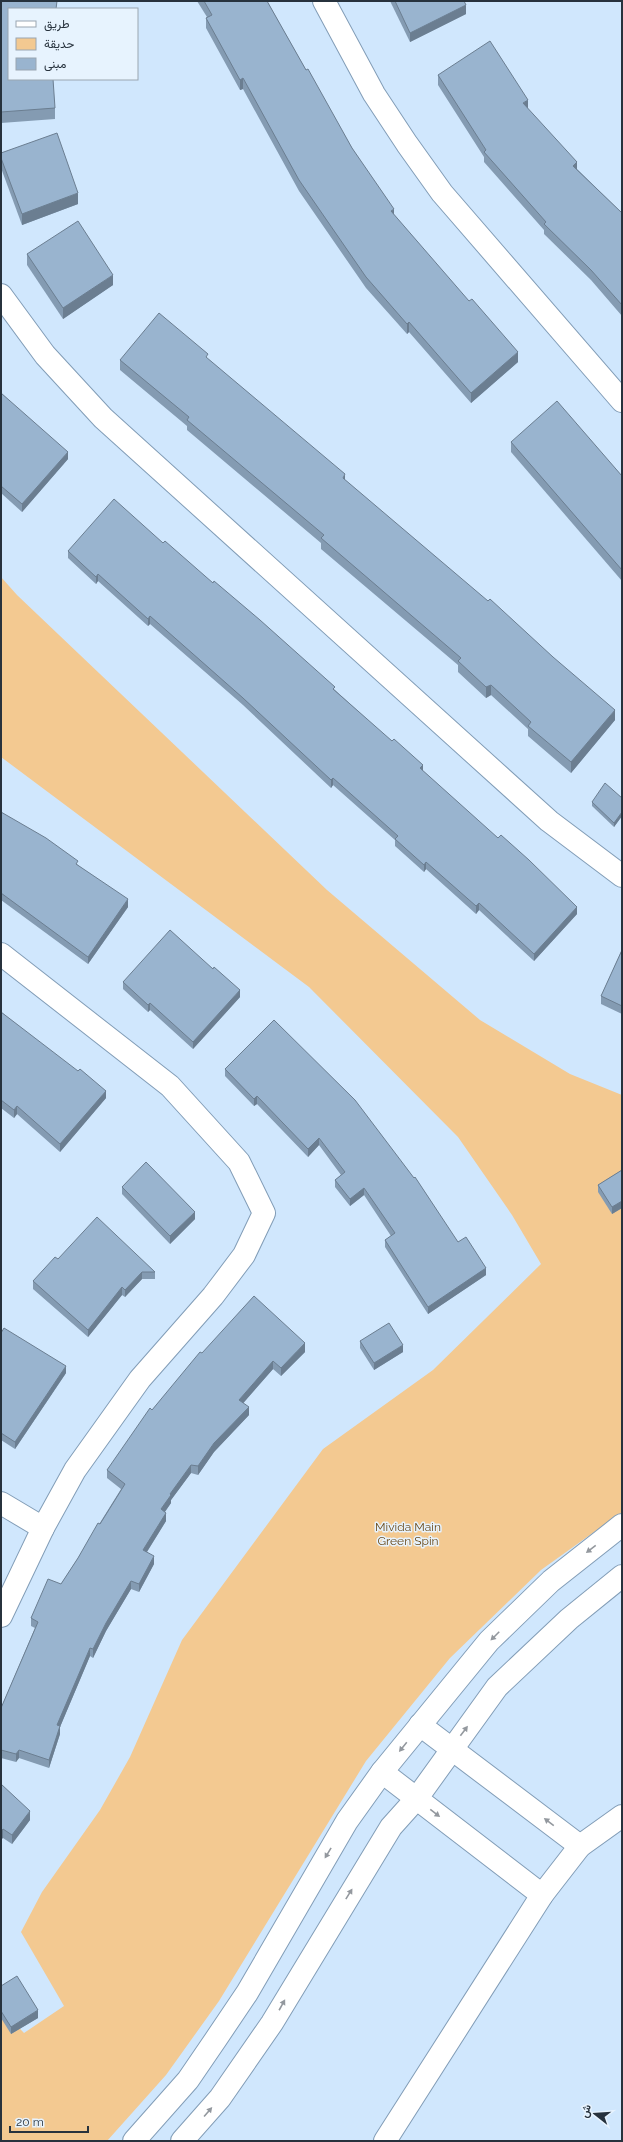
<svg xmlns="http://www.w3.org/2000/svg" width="623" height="2142" viewBox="0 0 623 2142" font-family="Raleway,Vazirmatn,sans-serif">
<rect width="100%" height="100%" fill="#d0e7fd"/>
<polygon fill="#f3c991" points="1,577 17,595 327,890 480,1020 570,1074 622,1095 622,1512 541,1570 450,1658 366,1761 219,2001 166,2075 107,2141 1,2141 1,2009 24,2033 64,2006 21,1932 42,1892 100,1810 130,1757 182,1640 323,1449 433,1370 541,1264 512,1215 458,1137 309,987 1,757"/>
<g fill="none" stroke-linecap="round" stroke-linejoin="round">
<defs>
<g id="street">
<polyline points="324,1 374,94 407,144 442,193 622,401"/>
<polyline points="1,295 45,355 103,418 549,821 622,876"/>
<polyline points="1,954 170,1086 239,1162 264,1213 244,1255 213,1296 140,1379 75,1470 43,1528 1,1616"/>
<polyline points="1,1503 43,1528"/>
<polyline points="420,1725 580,1846"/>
<polyline points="382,1772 542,1895"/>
<polyline points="385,2141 542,1895 580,1846 622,1816"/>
</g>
<g id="secondary">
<polyline points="134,2141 188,2080 216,2039 247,1993 347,1821 382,1772 489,1641 551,1581 622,1525"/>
<polyline points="182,2141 220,2098 272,2023 391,1827 417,1798 497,1687 569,1619 622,1576"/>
</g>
</defs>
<use href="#street" stroke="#829db7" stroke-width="24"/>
<use href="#secondary" stroke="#829db7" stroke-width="24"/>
<use href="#street" stroke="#fff" stroke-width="22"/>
<use href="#secondary" stroke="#fff" stroke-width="22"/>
</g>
<g fill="#849bb2">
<polygon points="1,1 9,9 55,108 55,119 1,123"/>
<polygon points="197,1 267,1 306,70 352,148 394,215 518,362 471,403 409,332 407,334 366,288 299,191 243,89 240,90 206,28 206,18 207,17"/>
<polygon points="390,1 464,1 466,14 410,42"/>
<polygon points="438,75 528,109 577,169 622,213 622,316 591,280 544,234 544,230 484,162 484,157 438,85"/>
<polygon points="1,153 78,204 22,225 1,168"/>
<polygon points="27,254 113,285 63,319 27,265"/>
<polygon points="208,359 345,480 615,720 571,773 528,736 528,729 491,695 486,698 458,672 458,665 321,549 321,543 187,430 187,426 120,370 120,360"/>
<polygon points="1,393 68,459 22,512 1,493"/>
<polygon points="511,442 622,476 622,581 511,452"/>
<polygon points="163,543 335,690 423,771 577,914 534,961 479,910 476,914 426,869 424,872 395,846 395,840 333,785 331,788 243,705 150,624 148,626 98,581 96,584 68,558 68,551"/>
<polygon points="622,798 622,816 614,827 592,806 592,802"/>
<polygon points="1,812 78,865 128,907 88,964 1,900"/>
<polygon points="622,950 622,1014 601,1004 601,996"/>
<polygon points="123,982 240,997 193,1049 150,1010 148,1012 123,989"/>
<polygon points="1,1012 106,1098 60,1152 17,1114 14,1118 1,1108"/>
<polygon points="274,1020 458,1242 486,1275 428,1314 385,1247 385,1240 391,1236 364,1195 350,1206 335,1187 335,1180 341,1175 319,1145 308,1157 257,1104 254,1106 225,1076 225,1069"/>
<polygon points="622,1170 622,1208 612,1214 598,1192 598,1185"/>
<polygon points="122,1187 195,1219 170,1244 122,1194"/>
<polygon points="58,1259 155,1272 155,1279 142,1279 125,1297 122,1295 88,1337 33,1289 33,1281"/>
<polygon points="1,1333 66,1373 15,1449 1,1440"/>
<polygon points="360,1341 403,1352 374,1370 360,1348"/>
<polygon points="305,1352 281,1376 273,1369 243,1403 249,1415 214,1452 198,1475 191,1473 171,1500 171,1503 165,1512 166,1521 147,1552 154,1564 139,1592 131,1589 106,1631 93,1658 90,1656 60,1727 60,1734 49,1768 19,1758 16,1762 1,1758 1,1708 35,1628 31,1626 31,1618 61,1584 78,1558 121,1489 107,1478 107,1470 152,1410 202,1353"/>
<polygon points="1,1784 30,1820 12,1844 3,1838"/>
<polygon points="1,1986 38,2018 11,2034 1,2018"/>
</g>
<g fill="#6b7e91">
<polygon points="466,5 466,14 410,42 410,33"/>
<polygon points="243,78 243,89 240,90 240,80"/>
<polygon points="528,100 528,111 523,103"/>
<polygon points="577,162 577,173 573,166"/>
<polygon points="78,193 78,204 22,225 22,214"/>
<polygon points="394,209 394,219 391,211"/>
<polygon points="113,275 113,285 63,319 63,308"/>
<polygon points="409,322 409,332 407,334 407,324"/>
<polygon points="518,352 518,362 471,403 471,393"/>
<polygon points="68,452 68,459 22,512 22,504"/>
<polygon points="345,474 345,485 343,478"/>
<polygon points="98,574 98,581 96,584 96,577"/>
<polygon points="150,616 150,624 148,626 148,619"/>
<polygon points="491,685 491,695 486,698 486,687"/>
<polygon points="615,710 615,720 571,773 571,762"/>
<polygon points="423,765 423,772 420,768"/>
<polygon points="333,778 333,785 331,788 331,780"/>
<polygon points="622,812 622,816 614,827 614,823"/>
<polygon points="426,862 426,869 424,872 424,865"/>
<polygon points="128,899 128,907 88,964 88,957"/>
<polygon points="479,903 479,910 476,914 476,906"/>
<polygon points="577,907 577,914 534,961 534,954"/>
<polygon points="240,990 240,997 193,1049 193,1042"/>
<polygon points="150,1003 150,1010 148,1012 148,1005"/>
<polygon points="106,1091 106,1098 60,1152 60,1144"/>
<polygon points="257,1096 257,1104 254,1106 254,1099"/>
<polygon points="17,1106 17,1114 14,1118 14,1110"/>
<polygon points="319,1138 319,1145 308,1157 308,1149"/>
<polygon points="364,1188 364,1195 350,1206 350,1199"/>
<polygon points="622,1201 622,1208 612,1214 612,1207"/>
<polygon points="195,1212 195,1219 170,1244 170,1236"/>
<polygon points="486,1268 486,1275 428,1314 428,1307"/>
<polygon points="142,1272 142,1279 125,1297 125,1290"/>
<polygon points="122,1287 122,1295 88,1337 88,1330"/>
<polygon points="305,1343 305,1352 281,1376 281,1368"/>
<polygon points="403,1345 403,1352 374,1370 374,1363"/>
<polygon points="273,1361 273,1369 239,1408 239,1400"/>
<polygon points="66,1366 66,1373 15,1449 15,1442"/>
<polygon points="249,1407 249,1415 214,1452 198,1475 198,1466 214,1443"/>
<polygon points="191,1465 191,1473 171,1500 171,1503 161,1517 161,1509 170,1494"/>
<polygon points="166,1513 166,1521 143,1558 143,1550"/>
<polygon points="154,1556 154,1564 139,1592 139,1584"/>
<polygon points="131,1581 131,1589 106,1631 93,1658 93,1649 106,1623"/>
<polygon points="90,1648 90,1656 60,1727 60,1734 49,1768 49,1760 57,1725"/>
<polygon points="19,1750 19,1758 16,1762 16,1754"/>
<polygon points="30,1811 30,1820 12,1844 12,1835"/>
<polygon points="3,1829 3,1838 1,1840 1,1831"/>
<polygon points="38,2010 38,2018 11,2034 11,2027"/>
</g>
<g fill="#99b4cf" stroke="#6b7e91">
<polygon points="1,1 57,1 56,9 9,9 9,79 53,79 55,108 1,112"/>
<polygon points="204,1 267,1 306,70 308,69 352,148 394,209 391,211 469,301 472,299 518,352 471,393 409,322 407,324 366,277 299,180 243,78 240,80 206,18 212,15"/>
<polygon points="395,1 464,1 466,5 410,33"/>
<polygon points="490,41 528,100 523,103 577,162 573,166 622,213 622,305 591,270 544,224 546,222 484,152 486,150 438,75"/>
<polygon points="57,133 78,193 22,214 1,158 1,153"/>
<polygon points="78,221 113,275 63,308 27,254"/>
<polygon points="159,313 208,354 206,357 345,474 343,478 488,601 490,599 553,657 615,710 571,762 528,726 531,722 491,685 486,687 458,661 461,658 321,538 324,535 187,420 189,417 120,360"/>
<polygon points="1,393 68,452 22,504 1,486"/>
<polygon points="557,401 622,476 622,570 511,442"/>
<polygon points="114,499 163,543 165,541 213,583 214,581 260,620 335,687 333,689 392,741 394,739 423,765 420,768 498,838 501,835 529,860 577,907 534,954 479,903 476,906 426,862 424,865 395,839 398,836 333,778 331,780 243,698 150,616 148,619 98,574 96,577 68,551"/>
<polygon points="605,783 622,798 622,812 614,823 592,802"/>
<polygon points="1,812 46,838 78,861 76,864 128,899 88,957 1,893"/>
<polygon points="170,930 213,969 214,967 240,990 193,1042 150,1003 148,1005 123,982"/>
<polygon points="622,950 622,1006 601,996"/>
<polygon points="1,1012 78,1071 80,1069 106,1091 60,1144 17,1106 14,1110 1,1100"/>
<polygon points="274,1020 355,1100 414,1178 415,1177 458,1242 466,1237 486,1268 428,1307 385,1240 395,1233 364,1188 350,1199 335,1180 345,1172 319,1138 308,1149 257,1096 254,1099 225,1069"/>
<polygon points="146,1162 195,1212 170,1236 122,1187"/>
<polygon points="622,1170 622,1201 612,1207 598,1185"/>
<polygon points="97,1217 155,1272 142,1272 125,1290 122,1287 88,1330 33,1281 55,1257 58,1259"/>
<polygon points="254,1296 305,1343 281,1368 273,1361 239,1400 249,1407 214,1443 198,1466 191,1465 170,1494 171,1495 161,1509 166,1513 143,1550 154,1556 139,1584 131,1581 106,1623 93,1649 90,1648 57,1725 60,1726 49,1760 19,1750 16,1754 1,1750 1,1708 38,1622 31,1618 48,1579 61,1584 78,1558 98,1523 100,1524 125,1484 107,1470 150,1408 152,1410 200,1352 202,1353"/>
<polygon points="389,1323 403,1345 374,1363 360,1341"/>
<polygon points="4,1328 66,1366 15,1442 1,1433 1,1333"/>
<polygon points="1,1784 30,1811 12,1835 3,1829 1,1831"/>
<polygon points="17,1976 38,2010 11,2027 1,2011 1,1986"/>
</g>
<defs><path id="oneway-solid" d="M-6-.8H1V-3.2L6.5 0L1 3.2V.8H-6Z"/></defs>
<g fill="#93989e">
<use href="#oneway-solid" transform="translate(591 1549) rotate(142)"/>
<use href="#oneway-solid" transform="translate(495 1636) rotate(135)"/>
<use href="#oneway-solid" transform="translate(464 1731) rotate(-53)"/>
<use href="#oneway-solid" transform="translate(403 1747) rotate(129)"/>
<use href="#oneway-solid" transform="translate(435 1813) rotate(38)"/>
<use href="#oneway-solid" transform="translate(549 1822) rotate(-143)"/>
<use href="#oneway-solid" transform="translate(328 1853) rotate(121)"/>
<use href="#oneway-solid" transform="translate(349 1894) rotate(-58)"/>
<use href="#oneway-solid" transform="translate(282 2005) rotate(-61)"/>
<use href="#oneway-solid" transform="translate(208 2112) rotate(-49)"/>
</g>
<g text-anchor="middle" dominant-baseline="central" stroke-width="3" stroke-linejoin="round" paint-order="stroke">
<g font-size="12" fill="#694a1b" stroke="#e7f3fe">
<text x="408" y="1527">Mivida Main<tspan x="408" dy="14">Green Spin</tspan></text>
</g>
</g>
<rect width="623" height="2142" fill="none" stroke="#27323d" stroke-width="4"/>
<rect x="8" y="8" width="130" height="72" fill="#e7f3fe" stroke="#9aa6b1"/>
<rect x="16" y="21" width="20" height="6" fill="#ffffff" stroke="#9aa6b1"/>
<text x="44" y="28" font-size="12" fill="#27323d">طريق</text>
<rect x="16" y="38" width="20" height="12" fill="#f3c991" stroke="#9aa6b1"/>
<text x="44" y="48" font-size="12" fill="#27323d">حديقة</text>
<rect x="16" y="58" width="20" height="12" fill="#99b4cf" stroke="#9aa6b1"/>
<text x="44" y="68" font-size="12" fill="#27323d">مبنى</text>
<g transform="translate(595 2114) rotate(287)" stroke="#e7f3fe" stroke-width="3" paint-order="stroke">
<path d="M0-3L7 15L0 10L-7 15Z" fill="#27323d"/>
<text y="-6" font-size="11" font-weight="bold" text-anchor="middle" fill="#27323d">ش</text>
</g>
<path d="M10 2126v6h78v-6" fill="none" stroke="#27323d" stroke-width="2"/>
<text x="16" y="2126" font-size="12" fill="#27323d" stroke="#e7f3fe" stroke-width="3" paint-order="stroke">20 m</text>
</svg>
